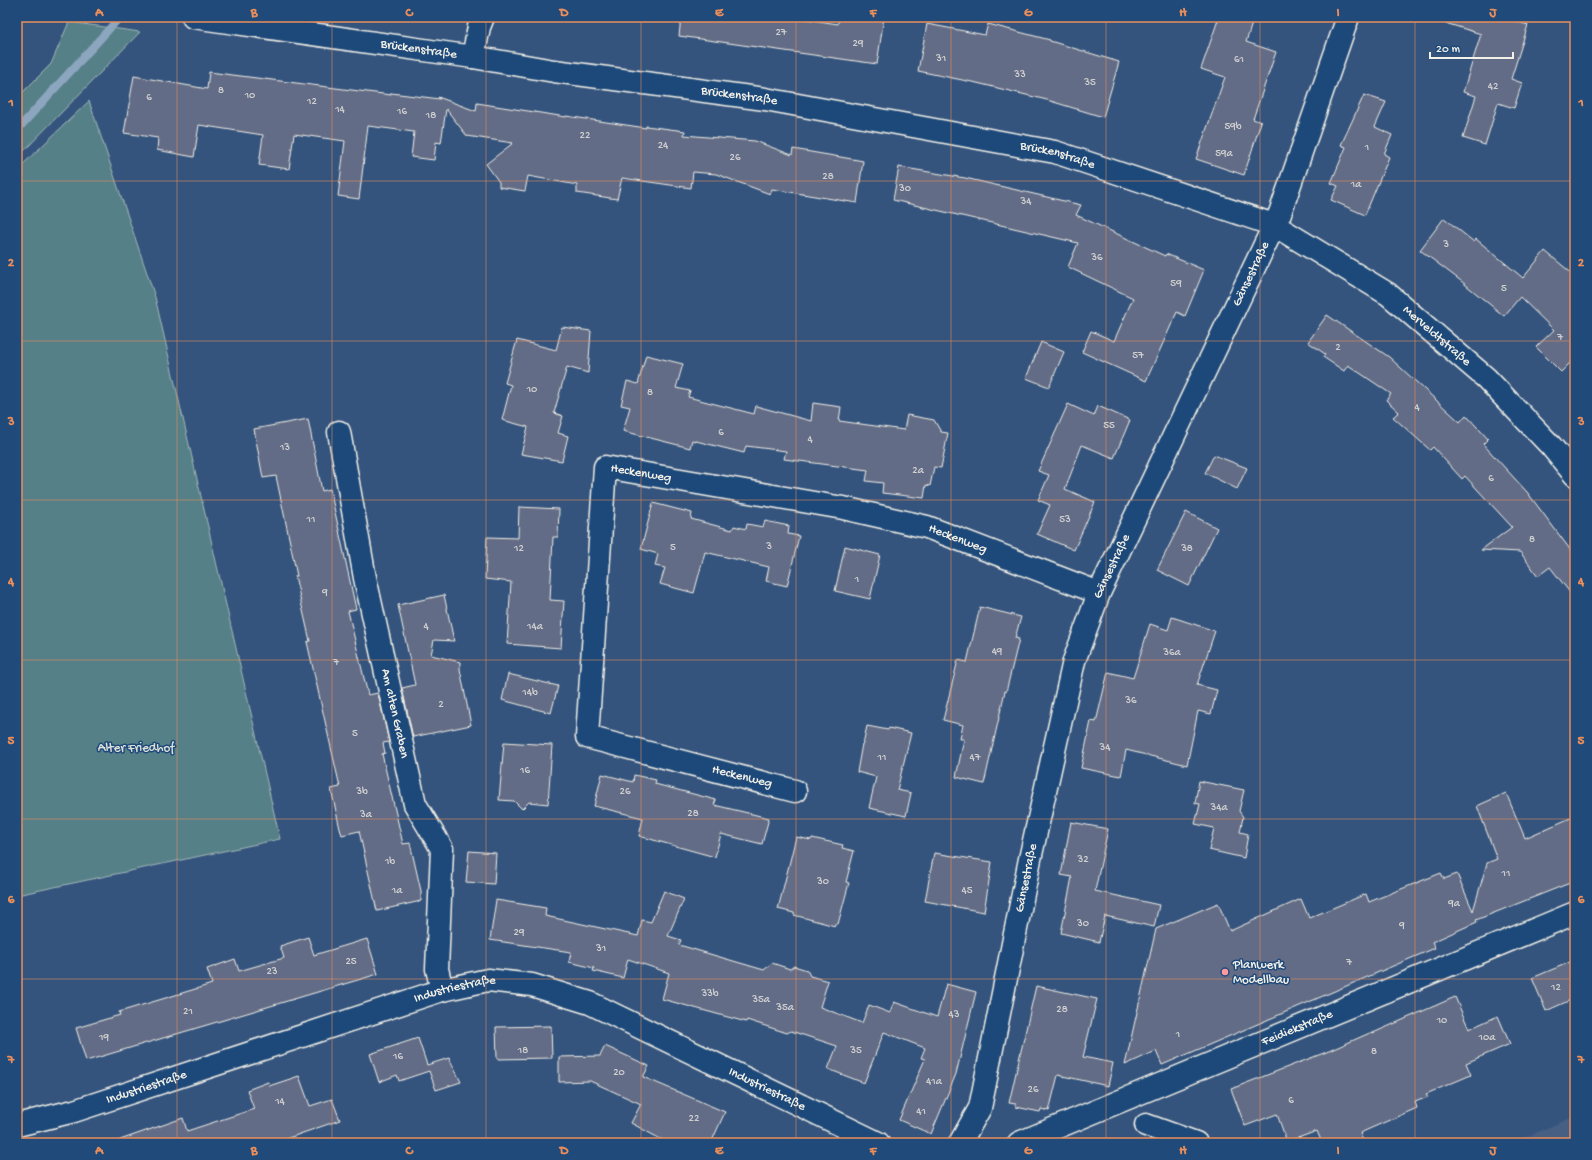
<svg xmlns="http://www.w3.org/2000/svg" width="1592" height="1160" viewBox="0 0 1592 1160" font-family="'Gochi Hand',sans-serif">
<rect width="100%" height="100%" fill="#34547e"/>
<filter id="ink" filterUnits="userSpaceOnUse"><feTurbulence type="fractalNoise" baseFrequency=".025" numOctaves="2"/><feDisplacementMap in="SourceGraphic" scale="8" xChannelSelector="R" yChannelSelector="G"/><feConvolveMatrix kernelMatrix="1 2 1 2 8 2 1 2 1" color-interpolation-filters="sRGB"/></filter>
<g filter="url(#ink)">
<polygon fill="#465e82" points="1575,1116 1575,1143 1512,1143"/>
<g fill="#568087" stroke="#a5b8b8">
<polygon points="69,22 140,32 17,158 17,98 51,64"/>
<polygon points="89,101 155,297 280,839 17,895 17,170"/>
</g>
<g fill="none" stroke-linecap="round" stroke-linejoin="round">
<polyline stroke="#8da6bf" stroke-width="8" points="17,130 120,17"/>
</g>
<g fill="#646c86" stroke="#f4f1e8">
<polygon points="681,17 793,17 838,24 839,17 884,17 877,64 679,36"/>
<polygon points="1219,17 1254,17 1246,42 1276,52 1253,119 1261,122 1244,175 1196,159 1225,77 1201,69"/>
<polygon points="1443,17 1502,17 1528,25 1511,79 1522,83 1514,108 1498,103 1485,145 1463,138 1476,96 1463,92 1481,34 1442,22"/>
<polygon points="927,24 985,35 988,24 1050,40 1050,41 1119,62 1103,117 1047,100 977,83 918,71"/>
<polygon points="209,72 391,95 391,93 440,99 438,97 476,111 477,103 566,117 566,116 646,128 646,126 685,131 684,135 755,141 792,155 793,149 858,160 863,161 857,203 772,189 770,194 716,174 693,172 691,188 622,178 617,199 577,193 577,185 528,176 525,191 499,187 499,182 486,164 513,143 467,136 446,109 441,143 436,142 434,160 411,157 414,132 368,126 359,199 338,196 345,141 294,134 289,169 259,165 263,135 199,125 194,157 157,150 158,138 124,133 134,76 207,89"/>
<polygon points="1364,95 1386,102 1375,127 1392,135 1384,154 1389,157 1365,215 1331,200 1338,186 1331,183 1346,147 1341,145"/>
<polygon points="899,167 965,178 1081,205 1076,215 1165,256 1166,254 1204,270 1185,316 1177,312 1146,381 1082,352 1091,331 1114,341 1133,298 1068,267 1078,243 893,200"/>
<polygon points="1444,218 1474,242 1476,239 1523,278 1545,251 1575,276 1575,358 1561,372 1536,347 1554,330 1520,297 1504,316 1461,281 1420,250"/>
<polygon points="1327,315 1389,357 1460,422 1466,415 1488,439 1483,444 1527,492 1575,556 1575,599 1550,567 1538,576 1520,552 1481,550 1512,527 1465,476 1462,479 1433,447 1430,450 1393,417 1399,412 1386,400 1391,394 1348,365 1344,371 1323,357 1325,354 1308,342"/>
<polygon points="562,327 591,331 588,373 567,367 554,413 563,416 558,433 568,436 562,461 521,454 528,427 502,420 511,385 505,383 517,340 556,350"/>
<polygon points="1041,342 1064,352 1049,387 1026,378"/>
<polygon points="646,355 683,364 676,388 690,391 688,397 754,414 756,406 811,421 813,403 841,407 839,421 904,430 907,415 934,420 941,432 948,433 941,468 934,467 930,486 926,485 924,498 882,493 883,483 866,481 868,470 784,459 786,451 746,446 744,453 692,440 690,448 623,431 630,407 621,405 627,381 638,384"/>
<polygon points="1068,404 1094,416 1098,406 1130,420 1114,458 1082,445 1065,489 1095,502 1074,550 1037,534 1050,505 1038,500 1049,475 1038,471"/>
<polygon points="308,419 322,491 330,489 356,609 348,611 368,695 378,693 389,742 383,743 385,753 382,754 403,844 410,843 421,891 421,901 377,911 359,831 342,835 340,829 331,789 340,787 307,642 310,641 295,576 297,576 276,476 263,478 254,429"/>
<polygon points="1214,455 1247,468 1237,489 1205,473"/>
<polygon points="653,503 692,513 691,519 732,530 734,526 746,529 747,524 763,527 765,521 789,526 788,534 799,536 787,586 766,581 769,567 705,552 694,593 660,584 665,568 655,566 658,554 641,549"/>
<polygon points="519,507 559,509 558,537 553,537 550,600 564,601 561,648 507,644 511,582 485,579 487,537 518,538"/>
<polygon points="1186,512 1217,528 1189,586 1157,570"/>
<polygon points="845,546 880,555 870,599 835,591"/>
<polygon points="444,595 454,641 434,640 431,655 460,662 460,669 471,725 413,737 402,688 415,685 398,605"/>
<polygon points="980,607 1021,617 1015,638 1019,639 1006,692 1005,691 984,784 956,777 964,739 960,739 963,725 943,720 958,660 967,662"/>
<polygon points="1172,617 1215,631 1197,685 1217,690 1211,714 1198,711 1187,765 1126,750 1121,776 1081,768 1091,721 1096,722 1108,672 1133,678 1150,624 1168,630"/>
<polygon points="508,674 558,686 551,713 502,700"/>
<polygon points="867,726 888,730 889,728 911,733 897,790 911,793 906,816 869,808 876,777 857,772 862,744 863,744"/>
<polygon points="504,742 552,745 548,804 529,802 522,809 514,801 499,800"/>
<polygon points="602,774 633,782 634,775 656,780 655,784 716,800 714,805 769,818 762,844 721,834 715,857 639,836 643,818 594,806"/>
<polygon points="1199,781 1244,790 1239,811 1243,817 1240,832 1248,834 1244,858 1209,850 1214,828 1195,824 1200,804 1195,803"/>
<polygon points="1506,793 1525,838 1575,816 1575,881 1476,920 1477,922 1432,942 1435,948 1162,1065 1156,1051 1125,1065 1156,929 1218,903 1230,931 1301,899 1309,918 1366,894 1369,902 1441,873 1444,879 1457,874 1473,911 1487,863 1497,859 1477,806"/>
<polygon points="1071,822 1108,829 1095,891 1159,905 1154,927 1105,916 1099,942 1061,933 1072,877 1061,875"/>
<polygon points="796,837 811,840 812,838 843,845 842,848 854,851 846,882 849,883 838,924 835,923 835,926 794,915 794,913 778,909"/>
<polygon points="469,851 496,853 494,884 466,882"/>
<polygon points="934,853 992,862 984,912 925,901"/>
<polygon points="664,891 684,899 668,936 681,940 679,945 764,970 772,963 790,969 794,966 807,970 810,976 828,981 820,1007 862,1023 869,1005 890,1013 894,1002 937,1017 946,984 976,992 956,1074 931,1134 899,1120 925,1059 921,1058 925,1048 884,1032 864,1083 828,1069 837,1046 791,1031 787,1033 747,1020 746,1022 662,999 669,973 628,959 623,978 593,971 594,968 569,962 571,952 490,940 496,900 546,908 545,916 638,936 642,920 651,922"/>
<polygon points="308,937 314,955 367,939 378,974 86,1061 76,1028 120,1015 119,1012 212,984 207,969 235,959 239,971 284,958 280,946"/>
<polygon points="1575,960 1575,998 1546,1011 1532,978"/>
<polygon points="1036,986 1097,999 1083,1057 1113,1063 1108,1086 1058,1075 1049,1111 1041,1109 1040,1112 1016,1107 1016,1104 1009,1103"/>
<polygon points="1455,997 1469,1029 1498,1016 1510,1044 1466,1063 1471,1075 1426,1094 1428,1097 1415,1102 1417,1108 1360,1133 1364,1143 1322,1143 1317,1131 1287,1142 1277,1114 1245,1126 1231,1089 1329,1051 1372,1032 1373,1033"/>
<polygon points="551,1026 552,1058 497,1059 496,1027"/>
<polygon points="418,1038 427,1065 449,1058 461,1082 436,1090 429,1071 399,1081 397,1075 379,1082 370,1054"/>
<polygon points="605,1046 649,1066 643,1077 725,1112 711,1143 668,1143 631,1123 641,1104 590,1081 559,1082 559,1057 600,1056"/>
<polygon points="299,1076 310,1106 332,1099 340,1120 274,1143 120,1143 120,1140 183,1118 187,1131 254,1109 247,1090 268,1082 269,1086"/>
</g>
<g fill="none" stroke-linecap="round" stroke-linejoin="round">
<defs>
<g id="minor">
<path id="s1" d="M193,17l280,40 81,14 211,28 290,53 219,73 114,69 98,84 65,68 24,29"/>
<polyline points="473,57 479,27 483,17"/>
<path id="s2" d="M339,432l26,146 50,226 27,45 -5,120 5,21"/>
<path id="s3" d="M795,791l-208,-54 18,-270 238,41 84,19 172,66"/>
<path id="s4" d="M17,1125l57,-14 368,-121 46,-10 44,5 58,18 288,140"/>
<polyline points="1146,1125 1196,1143"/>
<path id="s5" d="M960,1143l20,-35 50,-249 44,-198 25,-68 181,-380 68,-196"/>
<path id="s6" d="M1019,1143l556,-230"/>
</g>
</defs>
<use href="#minor" stroke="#f4f1e8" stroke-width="25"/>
<use href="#minor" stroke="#1f4a7a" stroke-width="22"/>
</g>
</g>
<path fill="none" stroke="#ec8e59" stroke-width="1" stroke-opacity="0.55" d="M177,17v1126M332,17v1126M486,17v1126M641,17v1126M796,17v1126M951,17v1126M1106,17v1126M1260,17v1126M1415,17v1126M17,181h1558M17,341h1558M17,500h1558M17,660h1558M17,819h1558M17,979h1558"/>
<circle fill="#ff9aa2" stroke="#1f4a7a" stroke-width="1.5" cx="1225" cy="972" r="4"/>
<g text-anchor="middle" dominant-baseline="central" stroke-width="3" stroke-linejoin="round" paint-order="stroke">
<g font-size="11" fill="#d0d0d0">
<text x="781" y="33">27</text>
<text x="858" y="44">29</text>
<text x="941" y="59">31</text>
<text x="1239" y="60">61</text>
<text x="1020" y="75">33</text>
<text x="1090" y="83">35</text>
<text x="1493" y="87">42</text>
<text x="221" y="91">8</text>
<text x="250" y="96">10</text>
<text x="149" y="98">6</text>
<text x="312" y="102">12</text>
<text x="340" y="110">14</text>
<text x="402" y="112">16</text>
<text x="431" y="116">18</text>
<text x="1233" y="127">59b</text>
<text x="585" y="136">22</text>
<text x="663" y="146">24</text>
<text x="1367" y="148">1</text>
<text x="1224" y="154">59a</text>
<text x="735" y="158">26</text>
<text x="828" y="177">28</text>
<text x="1356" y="185">1a</text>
<text x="905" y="189">30</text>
<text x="1026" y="202">34</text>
<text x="1446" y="245">3</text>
<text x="1097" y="258">36</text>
<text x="1176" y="284">59</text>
<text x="1504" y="289">5</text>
<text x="1560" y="338">7</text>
<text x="1338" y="348">2</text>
<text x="1138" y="356">57</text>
<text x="532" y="390">10</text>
<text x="650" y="393">8</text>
<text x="1417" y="408">4</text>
<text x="1109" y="426">55</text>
<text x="721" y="433">6</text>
<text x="810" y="440">4</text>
<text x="285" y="448">13</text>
<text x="918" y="471">2a</text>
<text x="1491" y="479">6</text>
<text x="311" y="520">11</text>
<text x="1065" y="520">53</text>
<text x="1532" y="540">8</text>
<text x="769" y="547">3</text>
<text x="673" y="548">5</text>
<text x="519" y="549">12</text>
<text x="1187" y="549">38</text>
<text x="857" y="580">1</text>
<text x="325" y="593">9</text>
<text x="426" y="627">4</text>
<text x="535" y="627">14a</text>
<text x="997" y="652">49</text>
<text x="1172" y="653">36a</text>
<text x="336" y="663">7</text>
<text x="530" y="693">14b</text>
<text x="1131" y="701">36</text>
<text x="441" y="705">2</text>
<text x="355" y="734">5</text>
<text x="1105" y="748">34</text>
<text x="882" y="758">11</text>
<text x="975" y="758">47</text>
<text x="525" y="771">16</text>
<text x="362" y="792">3b</text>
<text x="625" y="792">26</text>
<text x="1219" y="808">34a</text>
<text x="693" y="814">28</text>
<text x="366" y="815">3a</text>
<text x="1083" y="860">32</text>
<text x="390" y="862">1b</text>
<text x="1506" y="874">11</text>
<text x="823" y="882">30</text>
<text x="397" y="891">1a</text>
<text x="967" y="891">45</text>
<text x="1454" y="904">9a</text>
<text x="1083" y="924">30</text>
<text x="1402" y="926">9</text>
<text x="519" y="933">29</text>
<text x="601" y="949">31</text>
<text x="351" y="962">25</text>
<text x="1349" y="963">7</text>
<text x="272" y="972">23</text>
<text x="1556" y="988">12</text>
<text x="710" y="994">33b</text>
<text x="761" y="1000">35a</text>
<text x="785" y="1008">35a</text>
<text x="1062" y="1010">28</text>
<text x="188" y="1012">21</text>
<text x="954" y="1015">43</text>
<text x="1442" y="1021">10</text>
<text x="1178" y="1035">1</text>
<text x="104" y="1038">19</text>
<text x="1487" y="1038">10a</text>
<text x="523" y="1051">18</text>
<text x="856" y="1051">35</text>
<text x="1374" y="1052">8</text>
<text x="398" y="1057">16</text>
<text x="619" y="1073">20</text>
<text x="934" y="1082">41a</text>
<text x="1033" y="1090">26</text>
<text x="1291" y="1101">6</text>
<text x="280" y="1102">14</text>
<text x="921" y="1112">41</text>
<text x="694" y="1119">22</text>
</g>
<g font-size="13" fill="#f4f1e8" stroke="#1f4a7a">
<text stroke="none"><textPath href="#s1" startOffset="228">Brückenstraße</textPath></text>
<text stroke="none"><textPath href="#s1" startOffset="552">Brückenstraße</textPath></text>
<text stroke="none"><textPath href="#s1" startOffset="876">Brückenstraße</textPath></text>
<text stroke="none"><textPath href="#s5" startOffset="923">Gänsestraße</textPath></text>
<text stroke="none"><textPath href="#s1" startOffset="1301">Merveldtstraße</textPath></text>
<text stroke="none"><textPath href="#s3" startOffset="522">Heckenweg</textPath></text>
<text stroke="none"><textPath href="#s3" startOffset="846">Heckenweg</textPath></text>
<text stroke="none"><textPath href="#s5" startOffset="599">Gänsestraße</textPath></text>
<text stroke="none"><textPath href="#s2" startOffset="287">Am alten Graben</textPath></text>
<text transform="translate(742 777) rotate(14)">Heckenweg</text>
<text stroke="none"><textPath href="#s5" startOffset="275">Gänsestraße</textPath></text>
<text stroke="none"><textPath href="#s4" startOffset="459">Industriestraße</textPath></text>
<text stroke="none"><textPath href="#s6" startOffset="301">Feidiekstraße</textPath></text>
<text stroke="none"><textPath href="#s4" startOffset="135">Industriestraße</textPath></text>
<text stroke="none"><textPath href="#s4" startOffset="795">Industriestraße</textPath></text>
</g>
<g font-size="13" fill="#dce0d9" stroke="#1f4a7a">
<text x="136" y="748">Alter Friedhof</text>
</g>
<g font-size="13" fill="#f4f1e8" stroke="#1f4a7a" text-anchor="start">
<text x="1233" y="965">Planwerk<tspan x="1233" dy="15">Modellbau</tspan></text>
</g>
</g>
<rect width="1592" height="1160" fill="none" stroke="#1f4a7a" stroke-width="44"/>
<path d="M1430 52v6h83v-6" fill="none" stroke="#f4f1e8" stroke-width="2"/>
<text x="1436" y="52" font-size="12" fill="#f4f1e8" stroke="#1f4a7a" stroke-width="3" paint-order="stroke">20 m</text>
<rect x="22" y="22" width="1548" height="1116" fill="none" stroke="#ec8e59" stroke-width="1.5"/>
<g font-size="13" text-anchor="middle" font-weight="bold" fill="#ec8e59">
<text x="99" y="16">A</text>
<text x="254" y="16">B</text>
<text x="409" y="16">C</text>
<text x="564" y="16">D</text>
<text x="719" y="16">E</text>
<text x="873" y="16">F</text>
<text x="1028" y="16">G</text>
<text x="1183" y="16">H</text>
<text x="1338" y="16">I</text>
<text x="1493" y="16">J</text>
<text x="11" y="106">1</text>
<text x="1581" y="106">1</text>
<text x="11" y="266">2</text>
<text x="1581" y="266">2</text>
<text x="11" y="425">3</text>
<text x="1581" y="425">3</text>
<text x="11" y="585">4</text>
<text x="1581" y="585">4</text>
<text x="11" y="744">5</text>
<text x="1581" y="744">5</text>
<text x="11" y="903">6</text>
<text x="1581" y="903">6</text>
<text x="11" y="1063">7</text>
<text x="1581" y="1063">7</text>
<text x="99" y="1154">A</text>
<text x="254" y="1154">B</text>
<text x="409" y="1154">C</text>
<text x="564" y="1154">D</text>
<text x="719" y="1154">E</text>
<text x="873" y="1154">F</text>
<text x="1028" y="1154">G</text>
<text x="1183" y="1154">H</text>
<text x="1338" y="1154">I</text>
<text x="1493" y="1154">J</text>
</g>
</svg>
